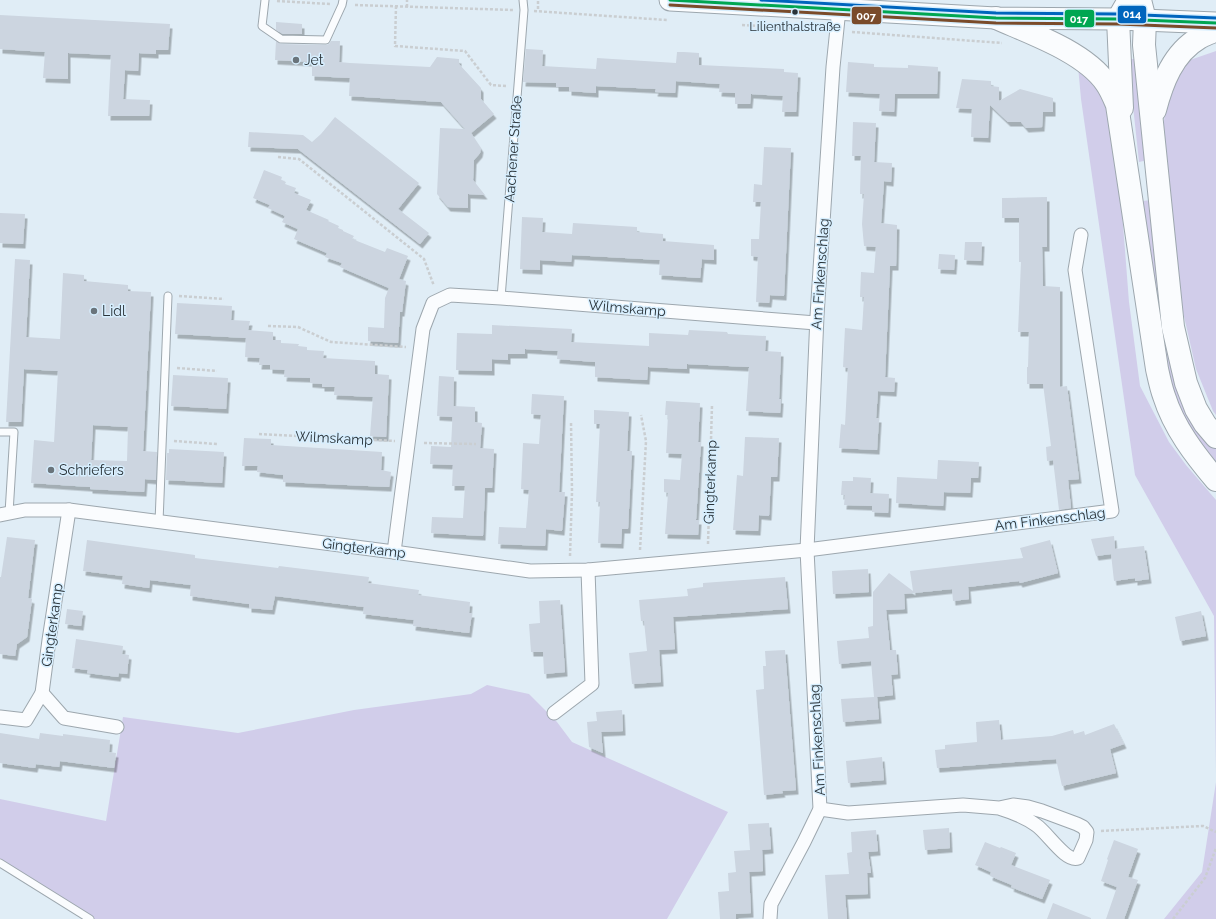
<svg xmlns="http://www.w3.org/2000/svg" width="1216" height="919" viewBox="0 0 1216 919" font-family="Raleway,sans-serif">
<defs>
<filter id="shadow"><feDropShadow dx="2.5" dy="4.5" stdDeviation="0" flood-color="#0004"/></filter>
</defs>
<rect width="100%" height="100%" fill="#e0edf6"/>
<g fill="#d1cdea">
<polygon points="1216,51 1216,415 1213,411 1196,369 1183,312 1162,137 1165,113 1173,75 1190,60"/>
<polygon points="1128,59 1136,59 1148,160 1139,162"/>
<polygon points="1078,66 1107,102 1121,199 1129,302 1140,386 1169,442 1186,465 1216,500 1216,774 1214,616 1135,475 1081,99"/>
<polygon points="1151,200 1169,342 1216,446 1216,465 1182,417 1171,392 1143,201"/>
<polygon points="487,685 529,694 557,722 572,742 728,812 667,919 90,919 0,863 0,799 106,821 123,717 238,733 354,710 471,694"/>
<polygon points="1216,782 1216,919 1164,919 1202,872"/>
</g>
<g fill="#ccd5e0" fill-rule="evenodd" filter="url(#shadow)">
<polygon points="0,15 170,24 168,50 156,50 156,54 139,53 138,71 125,70 123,99 150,100 149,116 108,116 111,55 68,53 68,79 43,78 45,52 0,49"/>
<polygon points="276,22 302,24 302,34 283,34 276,30"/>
<polygon points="276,41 281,44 326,45 329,44 331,41 340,41 339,62 350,63 430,67 437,57 459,59 459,64 481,88 481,99 494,114 471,133 481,148 480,153 474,160 473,180 485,195 468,194 468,208 448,207 437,194 440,128 465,129 441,102 349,96 350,78 312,76 312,62 275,60"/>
<polygon points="526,49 543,50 542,66 596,69 597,58 676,63 677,52 684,52 699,53 699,65 784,69 784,72 798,73 796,112 782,112 783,96 751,94 750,104 735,104 735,93 719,92 720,84 676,81 675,93 655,92 656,89 596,86 596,93 569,91 569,87 556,87 556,83 523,82"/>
<polygon points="848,62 874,64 874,67 908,68 908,65 938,67 937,94 895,94 894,112 879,111 880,94 846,92"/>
<polygon points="962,79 991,81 991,86 999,87 999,101 1020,89 1053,98 1053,112 1043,112 1042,127 1026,128 1021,122 1008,122 990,105 988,138 971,137 972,109 956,108"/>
<polygon points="335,117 419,183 398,209 429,233 420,244 298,149 248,147 249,132 303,135 312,142 321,134"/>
<polygon points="853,122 876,123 874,162 892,163 891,182 884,181 881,223 897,225 896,266 890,266 885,377 895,378 894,392 878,391 876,418 879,418 877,450 839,448 841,424 845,425 848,368 843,367 845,328 862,330 864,297 860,297 861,272 874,273 876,247 864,246 862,224 864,194 860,194 861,156 852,156"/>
<polygon points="764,147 791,148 784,296 770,295 769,303 756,302 758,257 751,256 751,239 759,239 761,202 753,202 754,184 762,185"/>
<polygon points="264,170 282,177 281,180 286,182 285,184 296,188 294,193 311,200 306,210 329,220 328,221 339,226 338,228 343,230 343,231 354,236 352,239 385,252 387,248 408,256 399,279 406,281 402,312 400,312 398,343 368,341 368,327 384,328 385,298 389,288 340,267 342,263 325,257 327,253 294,239 298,229 282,222 285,216 268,208 270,205 253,198"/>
<polygon points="1047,197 1047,247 1042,247 1043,286 1060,287 1060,387 1067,386 1079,479 1068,480 1071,508 1059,510 1053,460 1047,461 1046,447 1051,446 1043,384 1027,384 1027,367 1028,367 1029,332 1018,332 1021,262 1019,262 1019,218 1002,218 1002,198"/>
<polygon points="0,213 25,214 23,244 0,243"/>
<polygon points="522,217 543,218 542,232 572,234 573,223 637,227 637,232 663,234 663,241 714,245 714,260 702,259 700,278 659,275 660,260 572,255 571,262 540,260 540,270 520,269"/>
<polygon points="965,242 982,242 981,261 964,260"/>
<polygon points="939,254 955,255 954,270 938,269"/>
<path d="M15,259l15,1 -4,77 34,2 3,-66 21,2v6l44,4v6l23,1 -8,159 14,1 -1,28 -11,-1 -1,13 -54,-3v-2l-59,-4 3,-43 20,2 4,-71 -34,-2 -3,53h-15zM93,425l35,2 -1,34 -36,-1z"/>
<polygon points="177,303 232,306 231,320 250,321 248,330 273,332 273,340 281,340 281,343 299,344 298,346 307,347 307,350 324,351 323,358 375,361 375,374 389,375 386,437 370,436 373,397 334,395 335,387 322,387 322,384 310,383 310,378 284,377 285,370 270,369 270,365 259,365 260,358 245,357 246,338 175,334"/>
<polygon points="492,325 572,329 571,342 649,346 649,333 688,335 689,330 727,332 728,334 766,336 765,351 781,352 779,399 781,399 780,413 746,411 749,367 687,364 687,369 648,367 647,380 595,377 595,362 557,359 558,351 525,349 525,354 508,354 508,360 492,359 492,371 456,370 457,333 492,334"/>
<polygon points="173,375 228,378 226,409 171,406"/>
<polygon points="439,376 454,377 453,417 437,416"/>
<polygon points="532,394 564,396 559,492 565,492 562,531 546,529 545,546 498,544 499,527 526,528 529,490 521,489 523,443 539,444 541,415 531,414"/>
<polygon points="666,401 700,403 698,442 701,442 696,520 699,520 698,535 665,534 668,493 664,492 664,479 680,480 682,454 666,453 668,415 665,415"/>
<polygon points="453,406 475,407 475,422 482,423 480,448 494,449 492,488 485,488 483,536 431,533 432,517 463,518 465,486 452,486 453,465 430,464 431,446 451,447"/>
<polygon points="594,410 629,412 627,451 632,451 628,529 622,529 621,544 598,543 600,502 596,502 600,424 594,424"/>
<polygon points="745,437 779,438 777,477 771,477 769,516 759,515 758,531 733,530 737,475 743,476"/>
<polygon points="244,438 271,439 271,445 382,452 381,470 391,472 389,487 283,482 283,475 257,472 258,466 242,466"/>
<polygon points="169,449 224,452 222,483 166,480 167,453 169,453"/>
<polygon points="938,460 979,462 978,478 971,478 970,493 944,492 943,506 896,503 897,477 937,479"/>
<polygon points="853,477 871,478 870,493 889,494 888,513 872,512 872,506 844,505 845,495 841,495 842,481 853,481"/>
<polygon points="1114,536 1115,549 1144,546 1149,579 1135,581 1135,578 1114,581 1111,554 1096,556 1091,539"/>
<polygon points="7,537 35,540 28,598 32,599 27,637 17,644 15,656 0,654 0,577 1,577"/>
<polygon points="87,540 195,555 195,558 237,563 278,568 279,566 369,577 368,583 419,590 418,595 470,602 469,613 472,613 469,633 413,626 414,620 363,614 364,607 275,596 272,610 249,608 249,604 190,596 191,585 150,580 149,588 122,584 123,576 83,571"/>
<polygon points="1050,540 1058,573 1020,583 1019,581 968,587 969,599 953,601 952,589 904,594 905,609 886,610 890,650 896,650 898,674 891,675 893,695 877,697 879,719 843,722 841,699 874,697 871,661 839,664 837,641 869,638 868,627 873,626 873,592 889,573 913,591 910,571 1023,558 1020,548"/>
<polygon points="868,569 869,592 833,594 832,571"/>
<polygon points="785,577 788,609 673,617 675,649 659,650 661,682 632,684 629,653 647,651 644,621 641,621 639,600 688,596 687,589 703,587 703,583"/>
<polygon points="560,600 565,672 544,674 543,652 531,652 529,624 540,623 539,601"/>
<polygon points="67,609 83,611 81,626 65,624"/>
<polygon points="1201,611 1206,636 1180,641 1175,617"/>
<polygon points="76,639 123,646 122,654 129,655 127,674 119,673 118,677 87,673 88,670 72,668"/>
<polygon points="785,650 796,790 782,791 783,793 764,795 756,690 764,689 763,666 766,666 765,651"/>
<polygon points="622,710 623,731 601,732 603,753 589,747 587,722 597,721 596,712"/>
<polygon points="999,720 1001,740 1052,736 1073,730 1074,734 1084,731 1085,735 1114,724 1124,744 1110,749 1116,773 1062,786 1056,759 937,768 935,750 945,749 945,745 977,742 976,722"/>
<polygon points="0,733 39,739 40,733 63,736 63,734 110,740 109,752 116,753 114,768 60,761 59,767 36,764 35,768 0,763"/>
<polygon points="882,757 884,780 848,783 846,761"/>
<polygon points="769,823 771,849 762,850 763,871 749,872 751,913 736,914 736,919 720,919 718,892 729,891 728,873 736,872 734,851 750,850 748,824"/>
<polygon points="949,828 950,848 925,850 923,830"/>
<polygon points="876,830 878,851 868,852 871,873 867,873 868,894 845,895 847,919 828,919 825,875 849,874 847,853 852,852 851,832"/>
<polygon points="1114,840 1138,849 1128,877 1138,880 1124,919 1106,919 1117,887 1101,881 1108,860 1107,859"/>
<polygon points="985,842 1000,848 1001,847 1016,853 1011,865 1050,880 1042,899 1011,887 1012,885 990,876 991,872 975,865"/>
<polygon points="1053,903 1091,918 1091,919 1047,919"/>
</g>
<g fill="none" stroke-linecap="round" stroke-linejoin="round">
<defs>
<g id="lane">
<polyline points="265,0 262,26 281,39 326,40 342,5 343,0"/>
<polyline points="501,298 524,10 523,0"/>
<polyline points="0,432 14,432 9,513"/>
<polyline points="159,522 168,296"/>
<polyline points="0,863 90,919"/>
</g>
<g id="street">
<polyline points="0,515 25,510 69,510 394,552 530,571 588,570 807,550 1112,511 1075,270 1081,235"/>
<polyline points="394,552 423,329 433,303 450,295 501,298 816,323"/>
<polyline points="42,693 49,640 69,510"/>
<polyline points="554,713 592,684 588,570"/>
<polyline points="0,717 26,720 42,693 64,718 117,727"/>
<path d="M820,809l28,4 115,-8 36,3 14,-3 15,2 14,4 35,13 6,3 4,5 -1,8 -8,18c-12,5 -31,-26 -42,-33 -11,-8 -24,-13 -37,-17"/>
<polyline points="770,919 771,904 804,842 820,809 807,550 817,316 833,67 839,9 842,3"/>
</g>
<polyline id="primary" points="670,0 996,18 1118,19 1216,23"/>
<g id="highway">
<polyline points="1140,0 1145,20 1144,45 1173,327 1186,383 1196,409 1205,424 1216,437"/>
<path d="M996,18c34,15 89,34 110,65 5,7 8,15 11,22l40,264c2,9 4,19 7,27 10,32 31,59 52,84"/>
<polyline points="1122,108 1118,19 1129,0"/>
<path d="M1155,110c7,-27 18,-57 44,-72 5,-3 11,-5 17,-8"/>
</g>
</defs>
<use href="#lane" stroke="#9da7ae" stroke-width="9"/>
<use href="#street" stroke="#9da7ae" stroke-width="15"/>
<use href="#primary" stroke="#9da7ae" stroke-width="23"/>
<use href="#highway" stroke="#9da7ae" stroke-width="24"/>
<g stroke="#caced1" stroke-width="2.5" stroke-dasharray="3 2" stroke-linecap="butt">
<polyline points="277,1 330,4"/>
<polyline points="355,5 513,10"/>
<polyline points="396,6 395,46 465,51 491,85 506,86"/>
<polyline points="407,7 407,0"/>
<polyline points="538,9 538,0"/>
<polyline points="534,11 667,20"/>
<polyline points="742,25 823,30"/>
<polyline points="852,32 1002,43"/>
<polyline points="278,157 299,159 424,259 434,286"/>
<polyline points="179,296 224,299"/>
<polyline points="268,326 298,327 331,342 406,347"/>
<polyline points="177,368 217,371"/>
<polyline points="259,434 395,441"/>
<polyline points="174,441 217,444"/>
<polyline points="424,443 476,444"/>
<polyline points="708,544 712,405"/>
<polyline points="640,550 646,441 641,415"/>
<polyline points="570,556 572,492 571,421"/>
<polyline points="1101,831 1203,826 1216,832"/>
<polyline points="1173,919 1205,878 1216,848"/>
</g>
<use href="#lane" stroke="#fafcfe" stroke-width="7"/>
<use href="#street" stroke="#fafcfe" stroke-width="13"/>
<use href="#primary" stroke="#fafcfe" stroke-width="21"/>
<use href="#highway" stroke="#fafcfe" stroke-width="22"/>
<defs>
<polyline id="bus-1" points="670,0 996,18 1118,19 1216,23"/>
<polyline id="bus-2" points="670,5 996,23 1118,24 1216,28"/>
<polyline id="bus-3" points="761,0 996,13 1118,14 1216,18"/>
</defs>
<use href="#bus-1" stroke="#d7efff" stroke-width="6"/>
<use href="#bus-2" stroke="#d7efff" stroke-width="6"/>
<use href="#bus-3" stroke="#d7efff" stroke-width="6"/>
<use href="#bus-1" stroke="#00a651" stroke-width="3"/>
<use href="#bus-2" stroke="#7a4b2a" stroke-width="3"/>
<use href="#bus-3" stroke="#0065bd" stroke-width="3"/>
</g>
<circle fill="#2a3339" stroke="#d7efff" stroke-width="1.5" cx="795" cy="12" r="3.5"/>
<g fill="#6a747b" stroke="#d7efff" stroke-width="1.5">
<circle cx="296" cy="60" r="4"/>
<circle cx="94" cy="311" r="4"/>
<circle cx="51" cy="470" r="4"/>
</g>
<g text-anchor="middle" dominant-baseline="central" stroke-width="3" stroke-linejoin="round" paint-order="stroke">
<g font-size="13" fill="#2a3339" stroke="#d7efff">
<text x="795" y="26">Lilienthalstraße</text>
</g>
<g font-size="14" fill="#2a3339" stroke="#d7efff" text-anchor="start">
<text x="304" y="60">Jet</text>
<text x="102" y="311">Lidl</text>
<text x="59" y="470">Schriefers</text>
</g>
<g font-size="14" fill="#2a3339" stroke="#d7efff">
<text transform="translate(513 149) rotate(-86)">Aachener Straße</text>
<text transform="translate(820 274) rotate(-86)">Am Finkenschlag</text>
<text transform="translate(627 308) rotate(5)">Wilmskamp</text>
<text transform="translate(334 438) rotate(3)">Wilmskamp</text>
<text transform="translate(710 482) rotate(-88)">Gingterkamp</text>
<text transform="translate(1050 519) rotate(-7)">Am Finkenschlag</text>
<text transform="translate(364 548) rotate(7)">Gingterkamp</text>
<text transform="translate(52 625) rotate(-82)">Gingterkamp</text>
<text transform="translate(817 740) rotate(-93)">Am Finkenschlag</text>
</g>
</g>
<g stroke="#d7efff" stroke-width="1.5">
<rect x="1117" y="5" width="30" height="19" rx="4" fill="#0065bd"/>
<rect x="851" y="6" width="31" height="19" rx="4" fill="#7a4b2a"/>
<rect x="1064" y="9" width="31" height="19" rx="4" fill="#00a651"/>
</g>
<g font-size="11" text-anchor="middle" font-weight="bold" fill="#fff">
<text x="1132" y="18">014</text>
<text x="866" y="20">007</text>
<text x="1079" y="23">017</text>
</g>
</svg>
